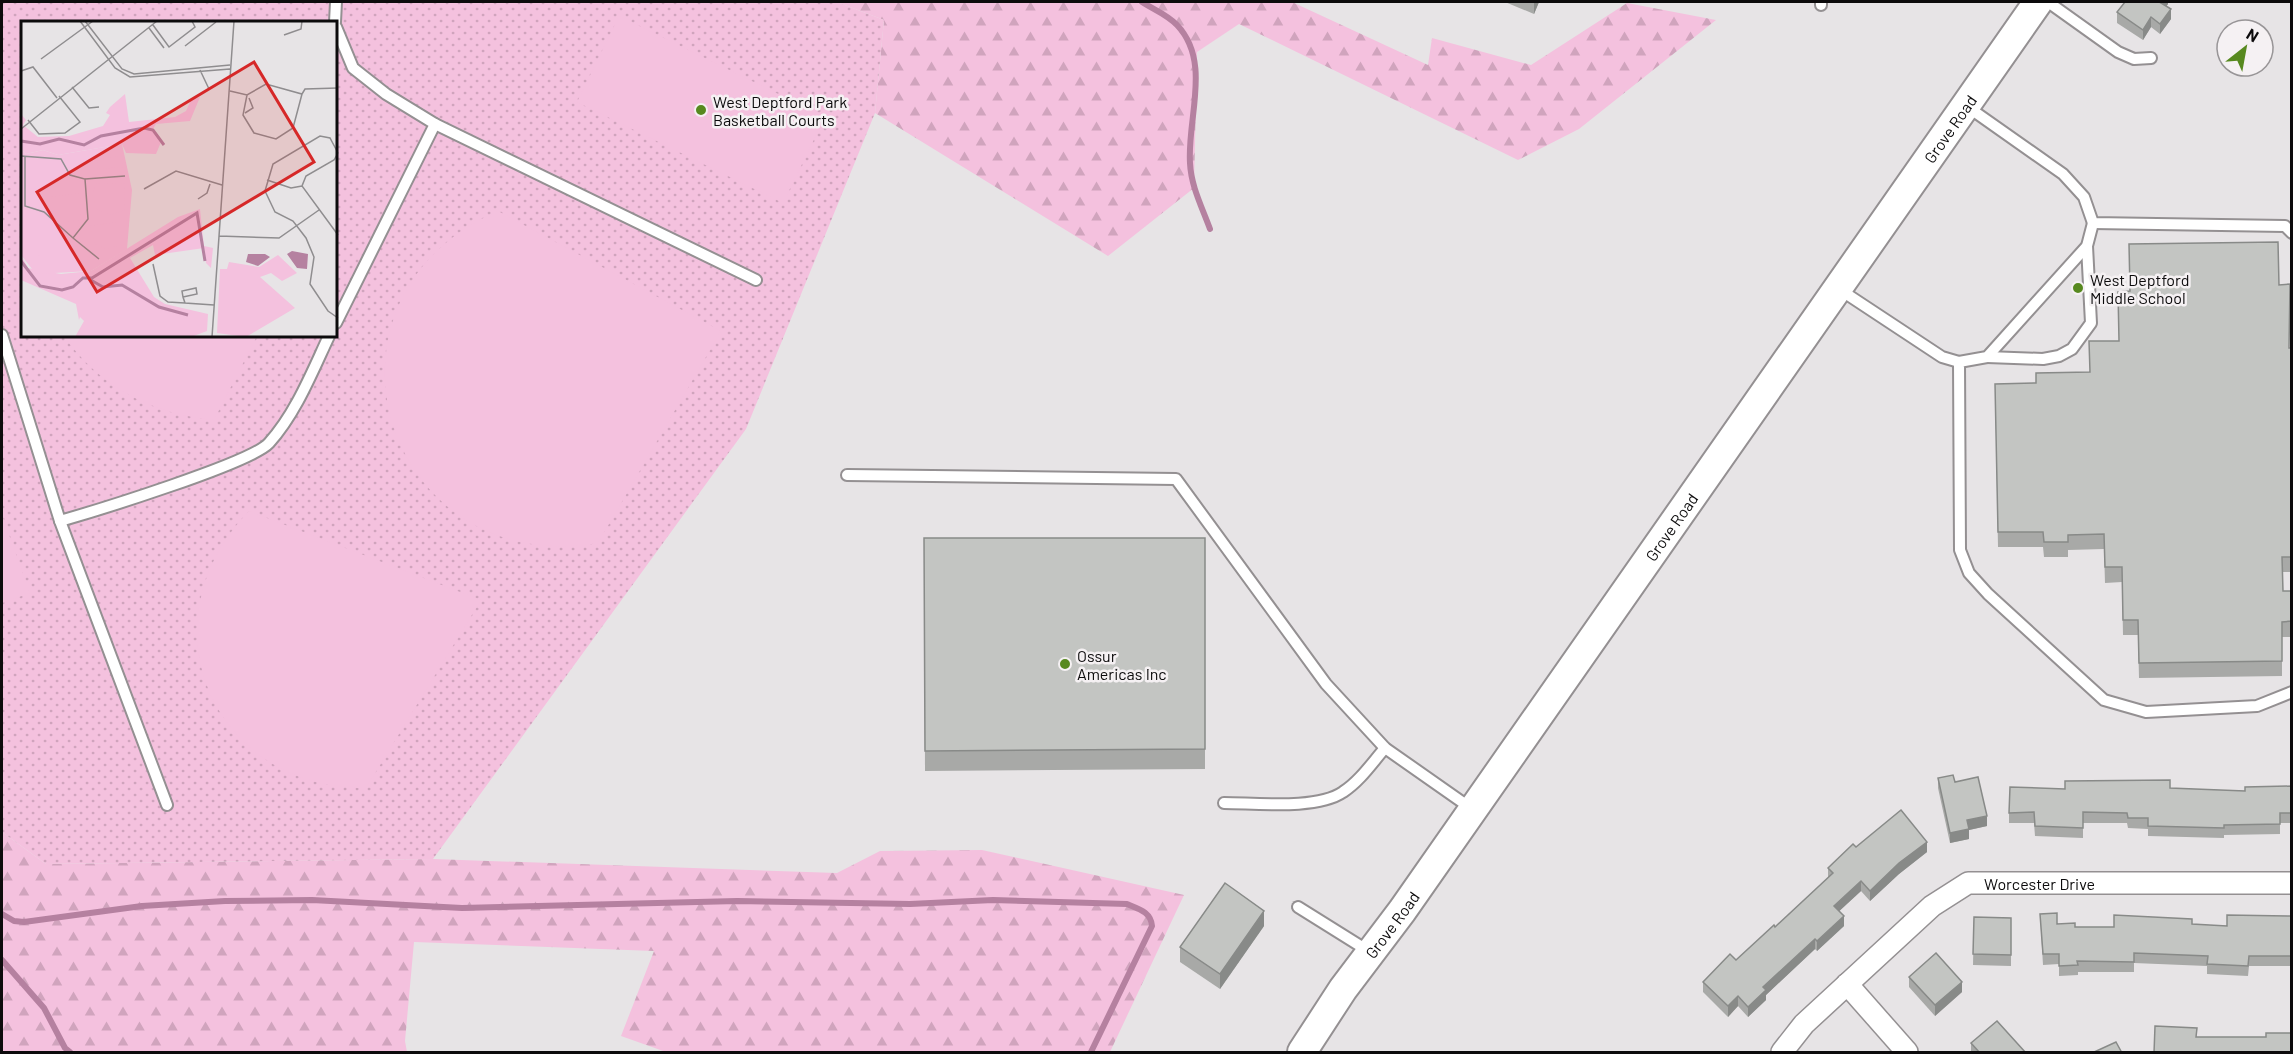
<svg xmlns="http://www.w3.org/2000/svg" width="2293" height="1054" viewBox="0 0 2293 1054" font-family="Barlow,sans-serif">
<defs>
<pattern id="forest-firs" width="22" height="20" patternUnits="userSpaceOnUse" patternTransform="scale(1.5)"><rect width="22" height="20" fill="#f4c1de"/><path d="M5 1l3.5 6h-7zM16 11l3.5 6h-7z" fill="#d0a4bd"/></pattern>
<pattern id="park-dots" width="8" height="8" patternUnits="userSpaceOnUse" patternTransform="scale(1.5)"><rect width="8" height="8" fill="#f4c1de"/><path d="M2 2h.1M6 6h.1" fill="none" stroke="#d0a4bd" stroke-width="1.8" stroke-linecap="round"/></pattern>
</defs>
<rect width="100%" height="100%" fill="#e7e4e6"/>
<g fill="url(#forest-firs)">
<polygon points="837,2 1292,2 1428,65 1432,38 1531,65 1627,3 1716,20 1579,129 1518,160 1239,24 1197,52 1194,188 1108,256 875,113 884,20"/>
<polygon points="2,832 46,864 433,859 837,873 880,851 982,850 1184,895 1110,1052 666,1052 621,1036 654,951 414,942 405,1041 407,1052 2,1052"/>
</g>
<path fill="url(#park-dots)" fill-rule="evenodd" d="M2,2h835l47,18 -9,93 -129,316 -313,430 -387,5 -44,-32zM22,22h314v314h-314z"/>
<g fill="#f4c1de">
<polygon points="619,16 825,117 783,203 577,102"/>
<path d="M498,211l223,120 -123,212c-215,36 -300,-245 -100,-332z"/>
<path d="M64,336h193l-43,84c-61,-6 -114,-32 -150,-84z"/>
<path d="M249,511l232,89 -115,188c-154,1 -225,-166 -117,-277z"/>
<polygon points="2,515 30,593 2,603"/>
</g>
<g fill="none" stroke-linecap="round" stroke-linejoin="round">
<g stroke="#b581a0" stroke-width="6">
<path d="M1142,2c11,7 26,13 35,23 35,37 10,93 13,138 1,23 12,44 20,66"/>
<path d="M2,914l12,7 10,1 118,-16 83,-5 87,-1 150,8 275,-7 173,3 83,-4 134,4c12,5 24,8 25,22l-61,126"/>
<polyline points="2,960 44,1008 65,1048 70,1052"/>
</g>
<defs>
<g id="lane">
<polyline points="1821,2 1821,5"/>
<polyline points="2048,2 2118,52 2134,59 2151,58"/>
<polyline points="335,22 336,2"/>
<polyline points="336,27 353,68 386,94 435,124 336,323"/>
<polyline points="1965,105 2063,174 2084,197 2093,223 2285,226 2292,233"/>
<polyline points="435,124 756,280"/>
<polyline points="2093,223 2087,246 1987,357 1959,362 1960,550 1969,573 1988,594 2104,700 2146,712 2257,706 2292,692"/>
<polyline points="1839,289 1942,357 1959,362"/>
<path d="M2,335l58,186c35,-10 191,-58 209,-78 27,-30 43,-71 60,-107"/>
<polyline points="1987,357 2043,359 2059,356 2072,349 2091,323 2087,246"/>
<polyline points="847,475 1176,479 1326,684 1385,748 1472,809"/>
<polyline points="60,521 167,805"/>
<path d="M1224,803c31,0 93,7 119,-11 17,-11 29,-29 42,-44"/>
<polyline points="1298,907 1370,952"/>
</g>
<g id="street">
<polyline points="1847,984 1907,1052"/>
<path id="s1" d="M1782,1052l22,-28 128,-118 36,-23h324"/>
</g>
<g id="secondary">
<path id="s2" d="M1302,1052l41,-63 59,-78 636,-909"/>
</g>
</defs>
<use href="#lane" stroke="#949092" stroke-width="14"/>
<use href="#street" stroke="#949092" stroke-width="24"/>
<use href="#secondary" stroke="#949092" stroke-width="32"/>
<use href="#lane" stroke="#fff" stroke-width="10"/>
<use href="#street" stroke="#fff" stroke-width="21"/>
<use href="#secondary" stroke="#fff" stroke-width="28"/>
</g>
<g fill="#a8a9a7">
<polygon points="1505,2 1539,2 1534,14"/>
<polygon points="2168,2 2168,4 2166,6 2171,19 2160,34 2151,27 2143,40 2117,23 2117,12"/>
<polygon points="2279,285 2289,348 2292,348 2292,572 2283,572 2283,591 2292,591 2292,637 2282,637 2282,676 2139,678 2138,635 2123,635 2122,582 2105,583 2104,549 2068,550 2068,557 2044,557 2043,547 1998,547 1995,384 2036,383 2089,372 2119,341"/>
<polygon points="924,538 1205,538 1205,769 925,771"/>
<polygon points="1938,778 1955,782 1987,826 1969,830 1969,839 1950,843 1938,788"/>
<polygon points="2292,786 2292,823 2280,823 2280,834 2224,835 2224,838 2148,836 2148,829 2128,828 2127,823 2083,823 2083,838 2035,836 2034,823 2009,823 2009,813 2065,789 2170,788 2245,791"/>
<polygon points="1856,847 1927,852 1899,874 1870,901 1861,891 1839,911 1844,926 1817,951 1815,949 1766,995 1766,1000 1748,1017 1738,1006 1728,1017 1703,992 1703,982 1736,960 1775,927 1828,878 1828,868"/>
<polygon points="2040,914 2057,924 2075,927 2114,927 2192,924 2227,926 2292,916 2292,966 2249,966 2248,976 2207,974 2207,966 2134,963 2134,972 2078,972 2078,975 2059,976 2059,964 2043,965"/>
<polygon points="1974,917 2011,918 2011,966 1973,965"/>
<polygon points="1264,926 1220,989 1180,962 1180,947"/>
<polygon points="1909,977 1962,992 1935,1016 1909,987"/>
<polygon points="1971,1043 2026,1053 1971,1053"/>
</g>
<g fill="#888a88">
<polygon points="1534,2 1539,2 1534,14"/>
<polygon points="2163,2 2168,2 2168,4 2161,13 2161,3"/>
<polygon points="2171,9 2171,19 2160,34 2160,24"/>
<polygon points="2151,17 2151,27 2143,40 2143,30"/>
<polygon points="1987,816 1987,826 1969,830 1969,839 1950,843 1950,833 1967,820"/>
<polygon points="1927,842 1927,852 1899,874 1870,901 1870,891 1899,863"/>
<polygon points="1861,881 1861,891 1834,916 1834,906"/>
<polygon points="1264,911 1264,926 1220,989 1220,974"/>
<polygon points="1844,916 1844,926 1817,951 1817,941"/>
<polygon points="1815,939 1815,949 1766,995 1766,1000 1748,1017 1748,1007 1763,987"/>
<polygon points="1962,982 1962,992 1935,1016 1935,1005"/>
<polygon points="1738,996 1738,1006 1728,1017 1728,1006"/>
</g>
<g fill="#c3c5c2" stroke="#888a88" stroke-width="1.5">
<polygon points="2125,2 2163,2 2161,3 2171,9 2160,24 2151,17 2143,30 2117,12"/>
<polygon points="2278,242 2279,285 2290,284 2289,348 2292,348 2292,557 2282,557 2283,591 2292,591 2292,621 2282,622 2282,661 2139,663 2138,620 2123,620 2122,567 2105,567 2104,534 2068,535 2068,542 2044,542 2043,532 1998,532 1995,384 2036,383 2036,373 2090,372 2089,341 2119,341 2118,292 2130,291 2129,244"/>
<polygon points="924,538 1205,538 1205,749 925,751"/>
<polygon points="1953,775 1955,782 1978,777 1987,816 1967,820 1969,829 1950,833 1938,778"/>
<polygon points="2170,780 2170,788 2245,791 2245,787 2292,786 2292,813 2280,813 2280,824 2224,825 2224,828 2148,826 2148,818 2128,818 2127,813 2083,812 2083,828 2035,826 2034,812 2009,813 2010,787 2065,789 2065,781"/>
<polygon points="1901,810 1927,842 1899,863 1870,891 1861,881 1834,906 1844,916 1817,941 1815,939 1763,987 1766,990 1748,1007 1738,996 1728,1006 1703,982 1730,954 1736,960 1774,925 1775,927 1833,873 1828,868 1853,844 1856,847"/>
<polygon points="1225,883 1264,911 1220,974 1180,947"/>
<polygon points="2057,913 2057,924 2075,923 2075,927 2114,927 2114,915 2192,919 2192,924 2227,926 2227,915 2292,916 2292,956 2249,956 2248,966 2207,964 2208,956 2134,953 2134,962 2077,961 2078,965 2059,966 2059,954 2043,954 2040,914"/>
<polygon points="1974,917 2011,918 2011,955 1973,954"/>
<polygon points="1936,953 1962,982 1935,1005 1909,977"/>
<polygon points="1997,1021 2026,1053 1980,1053 1971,1043"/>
<polygon points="2155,1026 2197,1028 2196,1037 2266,1037 2266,1033 2292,1033 2292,1053 2154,1053"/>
<polygon points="2116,1042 2122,1053 2092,1053"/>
</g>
<g fill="#57891f" stroke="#f5f1f3" stroke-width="2">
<circle cx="701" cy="110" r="6"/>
<circle cx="2078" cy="288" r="6"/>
<circle cx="1065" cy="664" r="6"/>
</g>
<g text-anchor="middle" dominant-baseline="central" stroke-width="5" stroke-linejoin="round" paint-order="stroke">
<g font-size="16" fill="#0c0b0c" stroke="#f5f1f3" text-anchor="start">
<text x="713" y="101">West Deptford Park<tspan x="713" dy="18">Basketball Courts</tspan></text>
<text x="2090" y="279">West Deptford<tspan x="2090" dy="18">Middle School</tspan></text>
<text x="1077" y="655">Ossur<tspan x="1077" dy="18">Americas Inc</tspan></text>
</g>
<g font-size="16" fill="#0c0b0c" stroke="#f5f1f3">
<text stroke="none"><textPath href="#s2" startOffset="1128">Grove Road</textPath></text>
<text stroke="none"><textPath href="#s2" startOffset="642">Grove Road</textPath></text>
<text stroke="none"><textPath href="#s1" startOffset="324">Worcester Drive</textPath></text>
<text stroke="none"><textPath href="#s2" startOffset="156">Grove Road</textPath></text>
</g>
</g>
<g transform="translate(21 21)">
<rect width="316" height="316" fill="#e7e4e6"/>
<path d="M104,73l4,28 46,-5 11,-6 5,-11 9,-3 -10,24 -34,3 -3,5 8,13 -5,12 -30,-1 -4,-9 -64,11 -15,-5 -17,4 -5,-5v-35l5,6 -3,5 15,12 31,-1 34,-10 7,-11 -4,-2 4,-6zM179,188l4,37 9,2 -2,20 -5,-5 -2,-15 -49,7 -2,-10 -23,13 24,39 11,7 43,10 -1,17 -16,6h-116l9,-16 -4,-4 -1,3 -3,-16 -55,-24v-25l7,13 33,6 30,-3 87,-54zM257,234l19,18 -15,8 -11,-8 -11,4 35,31 -49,29 -29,-4 3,-64h7l2,-7 30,5z" fill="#f4c1de"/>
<path d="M101,123l10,46 -5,59 -36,22 -55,3 -15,-19v-106l5,5 17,-4 15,5z" fill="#f4c1de"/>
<path d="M101,135l1,11 -25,2 -1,-10zM103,162l1,27 -15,5 -13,-6 -5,-14 4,-11zM59,172l1,27 -15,2 -10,-7 -5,-18zM8,189l45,37 -19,22 -34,-28v-21zM96,201v24l-11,3 -11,-5 -5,-18z" fill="#f4c1de"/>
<path d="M271,230l16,3 -1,15 -10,-1 -10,-14zM227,233h17l5,3 -12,9 -12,-4z" fill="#b581a0"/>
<path fill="none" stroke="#b581a0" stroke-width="3" d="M0,120l19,3 19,-5 25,6 17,-9 43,-8 9,2 11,15M0,240l19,25 22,4 11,-3 10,-9h9l105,-65 8,48M68,258l14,8 19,-2 37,22 29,8"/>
<path fill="none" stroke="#8f8d8f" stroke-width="1.5" d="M59,0l35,47 15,9 100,-8M64,0l37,48 12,5 96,-9M132,4l16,22 26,-20 -3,-6M128,7l15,20M263,14l17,-6 1,-8M164,25l31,-24M20,38l52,-38M179,49l9,19M0,50l12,-4 24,31M51,66l17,21 10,-1M209,70l17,4 19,-11 36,10 3,-5 33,-1M226,74l-4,20 11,18 22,6 17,-11 9,-34M224,92l8,-5 -4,-10M7,99l11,14 26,-1 15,-11 -21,-26M0,108l136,-108M317,132l-8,-15 -10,-2 -47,28 -8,27 10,21 18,9 13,17 8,19 -4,27 18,27 10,7M317,132l-4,7 -28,16 -4,10 36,49M0,135l40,3 9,16 15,4 3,40 -15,19 -29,-26 -19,-6v-49M64,158l40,-3M246,159l24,8 11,-2M123,168l32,-18 46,14M177,178l9,-6 3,-9M198,215l60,2 40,-28M52,217l26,21M132,243l7,32 8,6 17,1M162,276l14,-3 -1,-6 -14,3 1,6 2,6 29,2M191,316l22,-316"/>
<path fill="#d62828" fill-opacity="0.15" stroke="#d62828" stroke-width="3" d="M233,41l60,100 -217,130 -60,-100z"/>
<rect width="316" height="316" fill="none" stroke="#0c0b0c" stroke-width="3"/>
</g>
<rect width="2293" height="1054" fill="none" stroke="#0c0b0c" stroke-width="6"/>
<g transform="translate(2245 48) rotate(31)"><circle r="28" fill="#f5f1f3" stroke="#989597" stroke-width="1.5"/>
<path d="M0-4.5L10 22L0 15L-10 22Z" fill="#57891f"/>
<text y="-9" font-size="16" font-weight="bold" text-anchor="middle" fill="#0c0b0c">N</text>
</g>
</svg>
